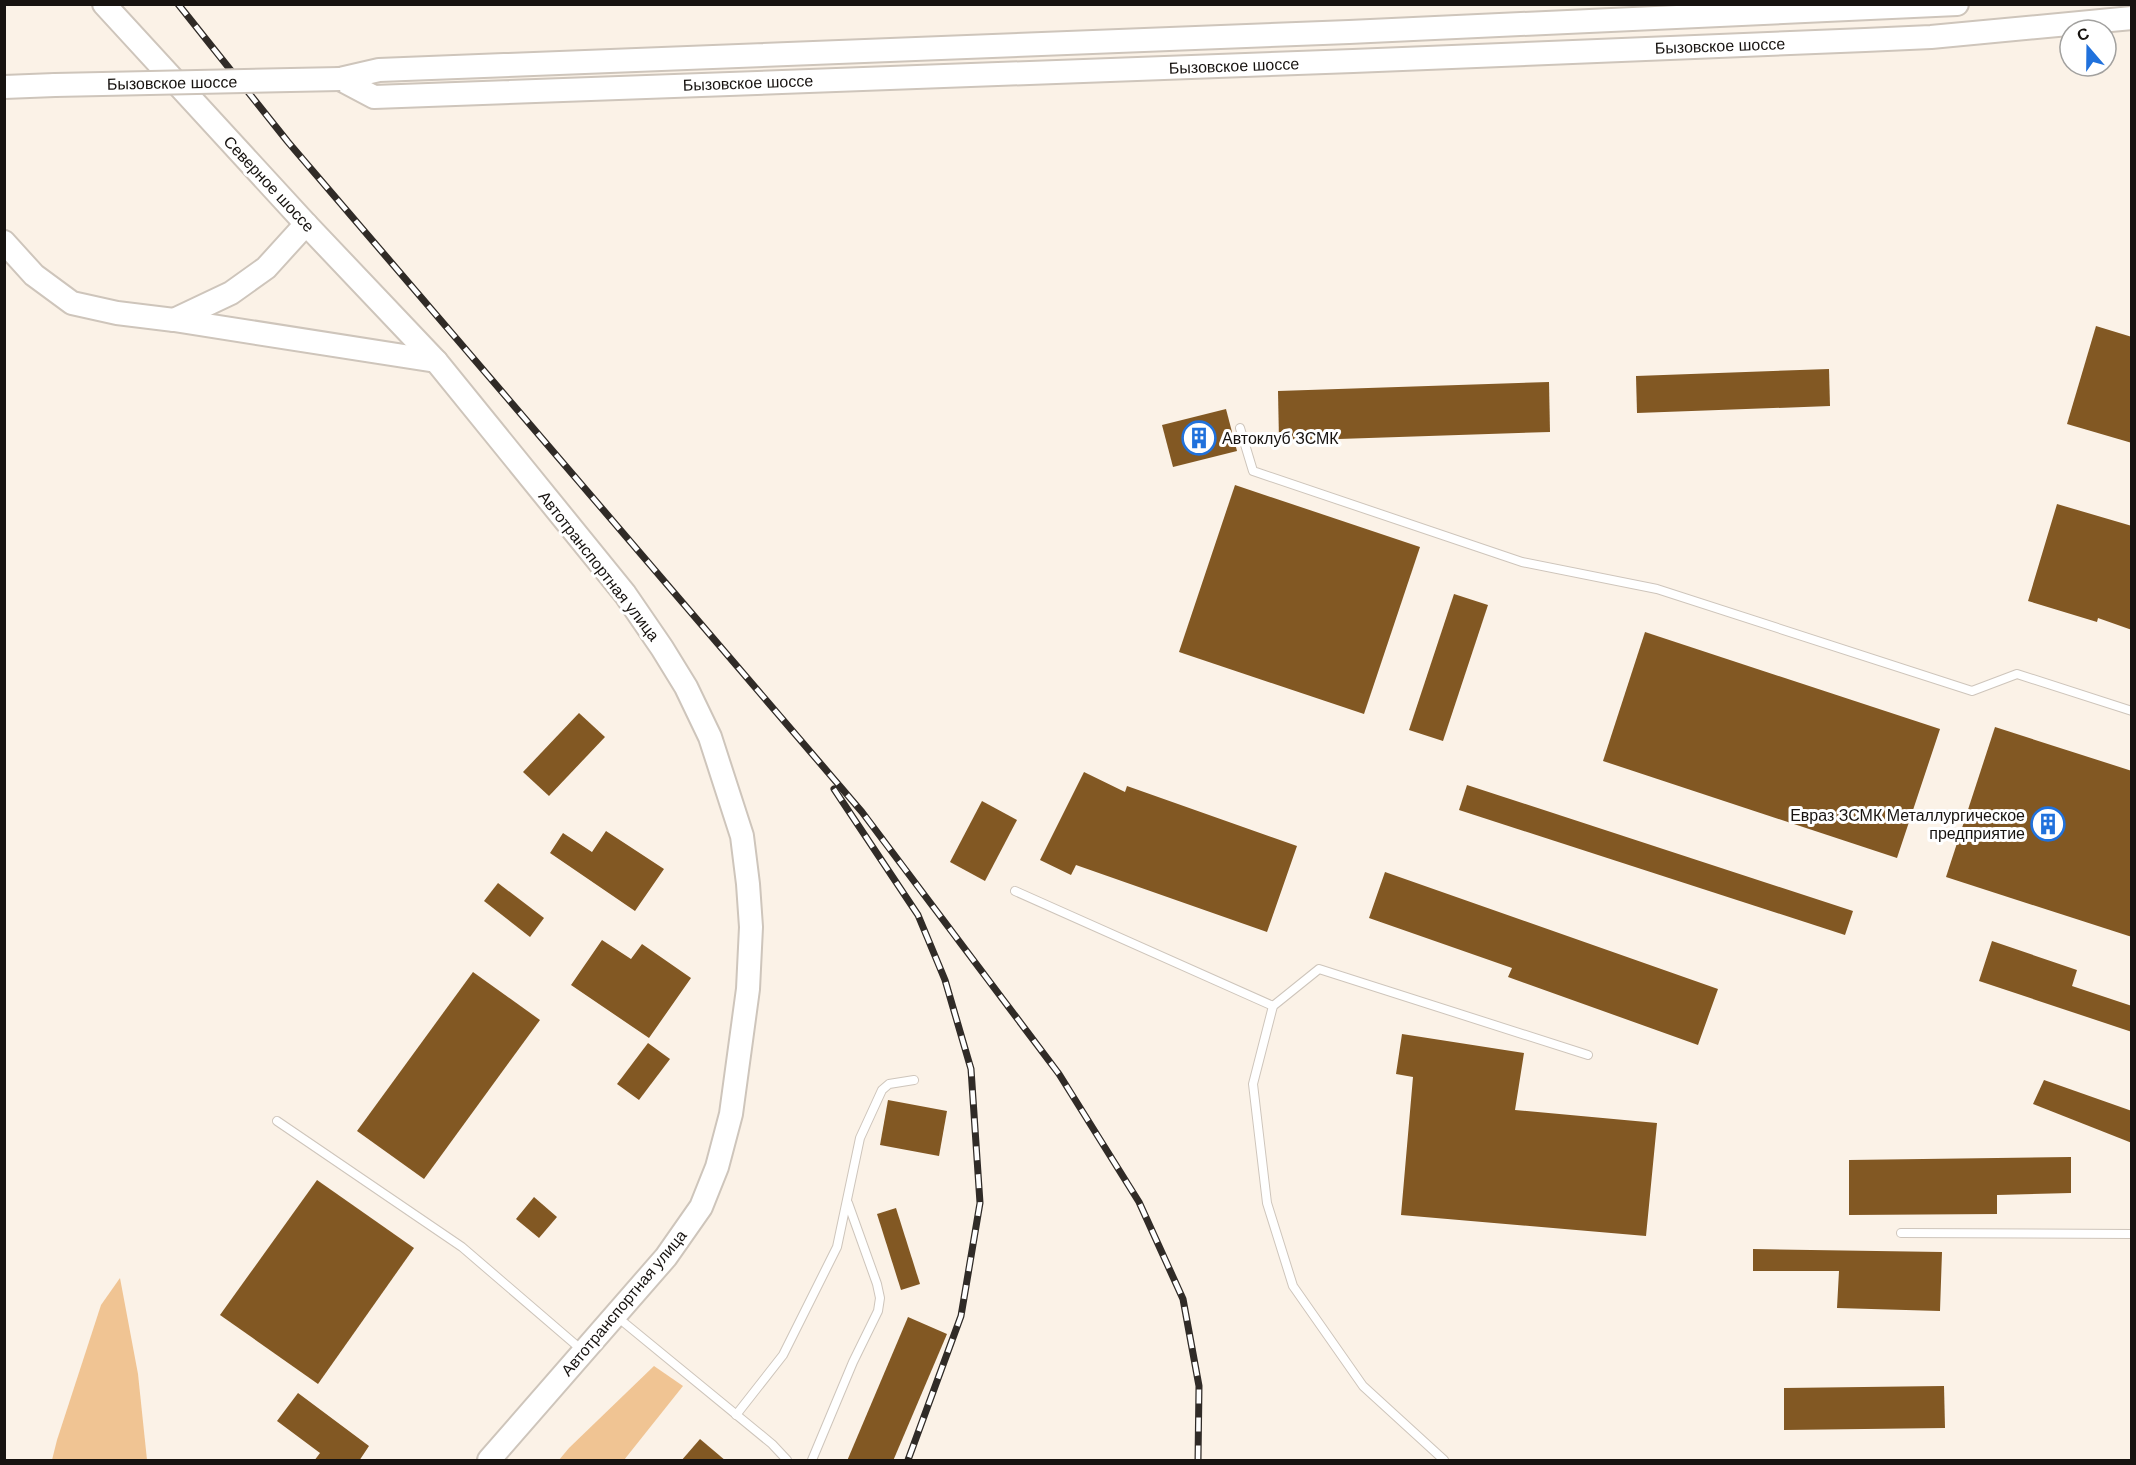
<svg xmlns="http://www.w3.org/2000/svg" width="2136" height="1465" viewBox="0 0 2136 1465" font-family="Helvetica,sans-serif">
<rect width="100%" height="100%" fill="#fbf2e7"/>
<g fill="#f0c493">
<polygon points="120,1278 138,1374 147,1460 52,1460 57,1440 101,1305"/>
<polygon points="654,1366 683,1386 624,1460 559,1460 569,1448"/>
</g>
<g fill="#825823">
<polygon points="2096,326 2132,337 2132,443 2067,424"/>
<polygon points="1829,369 1830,406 1637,413 1636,376"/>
<polygon points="1549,382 1550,432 1279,441 1278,391"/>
<polygon points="1226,409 1237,451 1173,467 1162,425"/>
<polygon points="1235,485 1420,547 1364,714 1179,652"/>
<polygon points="2057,504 2132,526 2132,630 2098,618 2097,622 2028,601"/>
<polygon points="1454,594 1488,605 1443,741 1409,730"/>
<polygon points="1645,632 1940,729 1897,858 1603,761"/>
<polygon points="579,713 605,737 549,796 523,772"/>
<polygon points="1995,727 2132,771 2132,937 1946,877"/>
<polygon points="1084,772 1125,792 1127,786 1297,846 1267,932 1076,865 1071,875 1040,860"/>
<polygon points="1467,785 1853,911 1845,935 1459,810"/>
<polygon points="982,801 1017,820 985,881 950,862"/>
<polygon points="606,831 664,869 635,911 550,853 563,833 592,852"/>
<polygon points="1385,872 1718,989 1698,1045 1508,977 1512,968 1369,918"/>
<polygon points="498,883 544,918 530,937 484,901"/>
<polygon points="602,940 631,959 642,944 691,978 649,1038 571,985"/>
<polygon points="1992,941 2077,970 2072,986 2132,1006 2132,1032 1979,981"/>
<polygon points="473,972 540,1020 424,1179 357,1131"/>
<polygon points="1402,1034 1524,1053 1515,1110 1657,1123 1646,1236 1401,1215 1413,1077 1396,1074"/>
<polygon points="648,1043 670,1059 639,1100 617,1084"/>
<polygon points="2044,1080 2132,1111 2132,1143 2033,1104"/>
<polygon points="888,1100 947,1111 939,1156 880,1145"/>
<polygon points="2071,1157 2071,1193 1997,1195 1997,1214 1849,1215 1849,1160"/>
<polygon points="317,1180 414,1248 318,1384 220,1315"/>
<polygon points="534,1197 557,1217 539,1238 516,1219"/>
<polygon points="896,1208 920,1284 901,1290 877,1214"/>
<polygon points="1753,1249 1942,1252 1940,1311 1837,1308 1839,1271 1753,1271"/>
<polygon points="908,1317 947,1334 893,1461 847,1461"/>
<polygon points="1944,1386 1945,1428 1784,1430 1784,1388"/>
<polygon points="298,1393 369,1446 359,1461 314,1461 320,1453 277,1421"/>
<polygon points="700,1439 726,1461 681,1461"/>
</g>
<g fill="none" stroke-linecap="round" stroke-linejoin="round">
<defs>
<g id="service">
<polyline points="1240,428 1253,471 1522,562 1657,589 1972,691 2017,674 2132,711"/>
<polyline points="1015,891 1273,1006"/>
<polyline points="277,1121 462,1247 583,1351"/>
<polyline points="1901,1233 2132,1234"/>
<polyline points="616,1316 772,1444 787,1460"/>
<polyline points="736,1415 783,1355 837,1247 860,1138 882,1090 889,1084 914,1080"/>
<polyline points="812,1460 853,1362 878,1311 880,1298 877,1284 848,1203"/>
<polyline points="1444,1460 1363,1386 1293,1286 1267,1203 1253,1084 1273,1006 1319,969 1588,1055"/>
</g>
<g id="secondary">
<polyline points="104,4 306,224 436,361 625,594 662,648 686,687 710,737 742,836 748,884 751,927 748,989 731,1114 717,1167 701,1207 666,1257 489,1460"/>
<polyline points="340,79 374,97 1353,61 1865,40 1931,37 2132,18"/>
<polyline points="340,79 379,70 1349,32 1957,4"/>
<polyline points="4,87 55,85"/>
<polyline points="4,242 34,275 72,303 117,313 174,320 436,361"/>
<polyline points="174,320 231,293 266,268 306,224"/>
</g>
</defs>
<use href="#service" stroke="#cec5bb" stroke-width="10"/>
<use href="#secondary" stroke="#cec5bb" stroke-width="26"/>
<use href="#service" stroke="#fff" stroke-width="8"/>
<use href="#secondary" stroke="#fff" stroke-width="22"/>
<defs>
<g id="rail">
<polyline points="178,4 288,142 862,812 1059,1074 1139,1202 1183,1299 1199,1386 1198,1460"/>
<polyline points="834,789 918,915 945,980 971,1069 980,1203 961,1316 908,1460"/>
</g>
</defs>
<use href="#rail" stroke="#302b27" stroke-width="7"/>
<use href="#rail" stroke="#fff" stroke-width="4.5" stroke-dasharray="14" stroke-linecap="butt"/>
<defs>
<polyline id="secondary-bridge" points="55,85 340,79"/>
</defs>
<use href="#secondary-bridge" stroke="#cec5bb" stroke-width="26" stroke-linecap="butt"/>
<use href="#secondary-bridge" stroke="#fff" stroke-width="22"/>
</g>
<defs>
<symbol id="building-ring" viewBox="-11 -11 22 22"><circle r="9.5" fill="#fff" stroke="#2071dc" stroke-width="1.5"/><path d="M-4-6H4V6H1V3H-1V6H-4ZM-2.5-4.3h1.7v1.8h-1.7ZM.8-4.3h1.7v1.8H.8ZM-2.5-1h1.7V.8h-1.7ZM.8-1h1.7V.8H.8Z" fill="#2071dc"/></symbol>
</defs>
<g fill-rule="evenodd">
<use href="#building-ring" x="1180" y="419" width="38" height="38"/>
<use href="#building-ring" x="2029" y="805" width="38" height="38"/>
</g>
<g text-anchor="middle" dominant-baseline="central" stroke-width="6" stroke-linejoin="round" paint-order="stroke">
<g font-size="16" fill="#171310" stroke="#fff">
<text transform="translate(1720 46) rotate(-2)">Бызовское шоссе</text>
<text transform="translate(1234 66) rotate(-2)">Бызовское шоссе</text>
<text transform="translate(172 83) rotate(-1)">Бызовское шоссе</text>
<text transform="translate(748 83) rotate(-2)">Бызовское шоссе</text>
<text transform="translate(269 184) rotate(47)">Северное шоссе</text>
<text transform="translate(599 566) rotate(52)">Автотранспортная улица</text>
<text transform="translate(624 1303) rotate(-50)">Автотранспортная улица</text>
</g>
<g font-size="16" fill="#171310" stroke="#fff" text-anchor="start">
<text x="1222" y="438">Автоклуб ЗСМК</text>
<text x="2025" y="815" text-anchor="end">Евраз ЗСМК Металлургическое<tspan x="2025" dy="18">предприятие</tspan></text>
</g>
</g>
<rect width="2136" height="1465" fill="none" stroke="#171310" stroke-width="12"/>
<g transform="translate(2088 48) rotate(340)"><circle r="28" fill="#ffffff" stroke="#a2a19f" stroke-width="1.5"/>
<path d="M0-4.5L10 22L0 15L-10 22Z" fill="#2071dc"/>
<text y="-9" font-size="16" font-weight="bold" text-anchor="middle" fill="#171310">С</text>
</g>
</svg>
